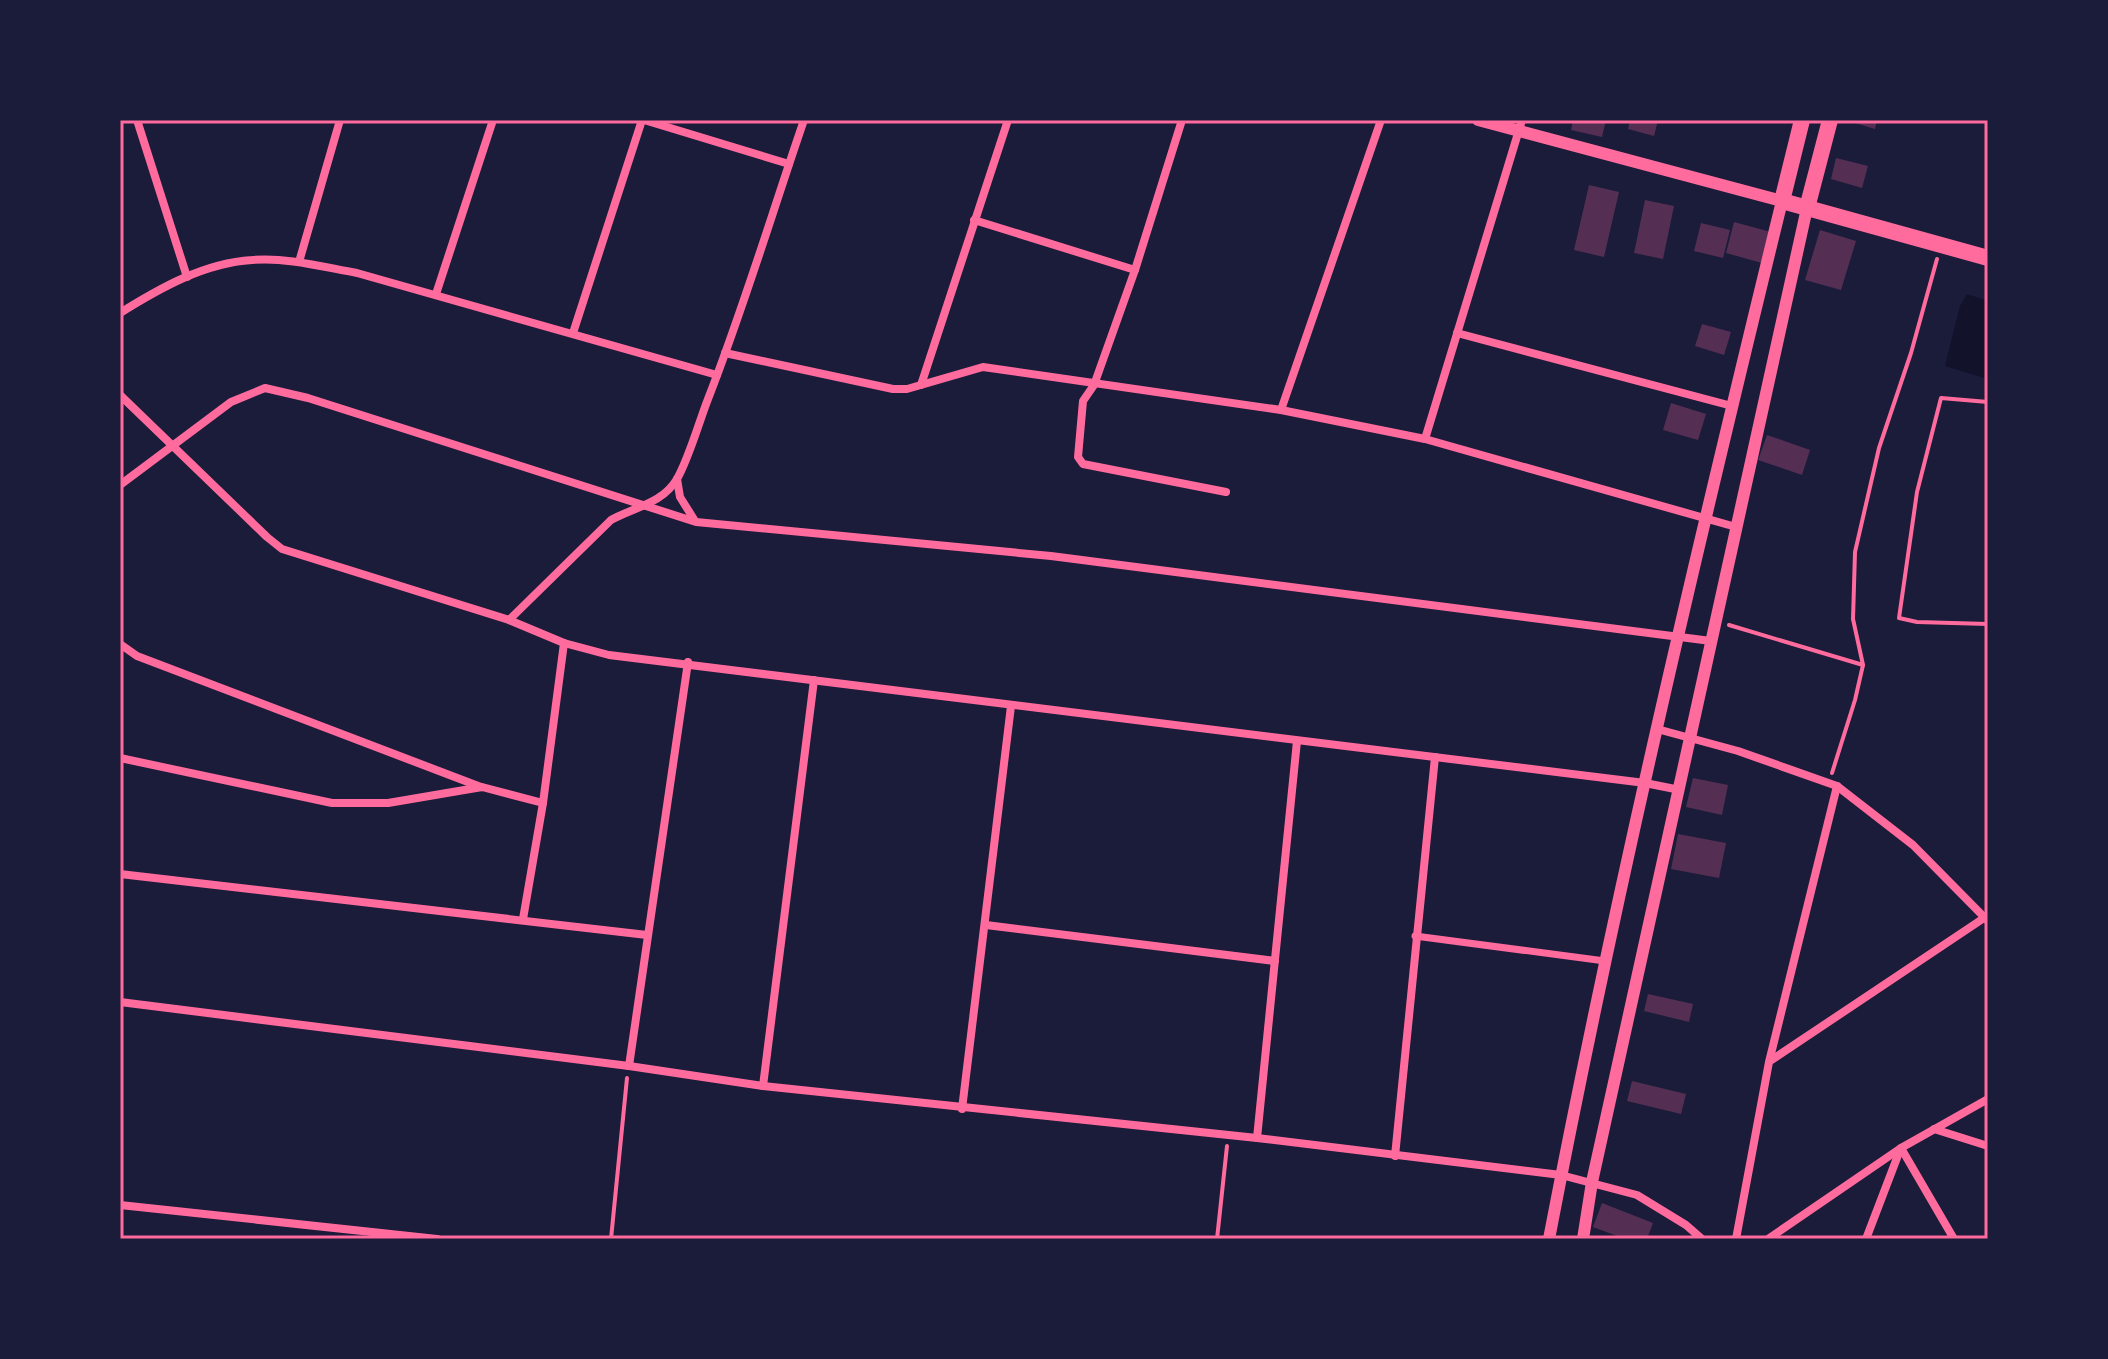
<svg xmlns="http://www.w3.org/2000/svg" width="2108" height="1359" viewBox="0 0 2108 1359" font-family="'Space Grotesk',sans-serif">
<rect width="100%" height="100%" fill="#1b1b3a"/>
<polygon fill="#12122b" points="1967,294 1988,301 1988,379 1945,366 1960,306"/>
<g fill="#542f53">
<polygon points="1573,120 1606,120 1602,137 1571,130"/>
<polygon points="1630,120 1658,120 1654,136 1628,129"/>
<polygon points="1845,120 1877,120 1875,129"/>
<polygon points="1836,158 1868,166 1862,188 1831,179"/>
<polygon points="1589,185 1619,192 1604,257 1574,250"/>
<polygon points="1645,200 1674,206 1663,259 1634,253"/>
<polygon points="1734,222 1771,232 1762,263 1726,253"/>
<polygon points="1701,223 1730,230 1723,258 1694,251"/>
<polygon points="1820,230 1856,241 1841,290 1805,280"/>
<polygon points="1702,324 1731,332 1724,355 1695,346"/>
<polygon points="1671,403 1706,414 1698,440 1663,430"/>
<polygon points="1767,435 1810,450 1802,475 1758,460"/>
<polygon points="1693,778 1728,785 1722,815 1686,807"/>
<polygon points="1678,834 1726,843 1719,878 1671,869"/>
<polygon points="1648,994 1693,1004 1689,1022 1644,1011"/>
<polygon points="1632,1081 1686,1094 1681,1114 1627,1101"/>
<polygon points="1602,1203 1653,1223 1647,1239 1625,1239 1593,1227"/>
</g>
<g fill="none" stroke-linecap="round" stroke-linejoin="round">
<g stroke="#ff6b9d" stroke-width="4">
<polyline points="1988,402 1941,398 1917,492 1899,618 1917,622 1988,624"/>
<polyline points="1729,625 1863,665"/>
<polyline points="1832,773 1855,700 1863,665 1853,619 1855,552 1879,448 1911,353 1937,259"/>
<polyline points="611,1239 627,1078"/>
<polyline points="1217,1239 1227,1146"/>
</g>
<polyline stroke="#ff6b9d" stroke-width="7" points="1415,936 1605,961"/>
<g stroke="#ff6b9d" stroke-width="8">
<polyline points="137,120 187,277"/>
<polyline points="644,120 789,164"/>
<polyline points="1182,120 1135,270 1094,385 1083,401 1078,457 1083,464 1226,492"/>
<polyline points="974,220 1135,270"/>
<polyline points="299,262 340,120"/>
<polyline points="436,294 493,120"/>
<path d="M120,313c40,-25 84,-50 132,-53 35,-3 71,7 105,13l360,102"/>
<polyline points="573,333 642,120"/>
<polyline points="1457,333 1732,406"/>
<polyline points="725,353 893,389 907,389 983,367 1281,410 1425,439 1736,527"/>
<polyline points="921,385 1008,120"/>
<polyline points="120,395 267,537 282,549 509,620 564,643 609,655 1645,783 1680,790"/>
<polyline points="1281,410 1381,120"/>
<polyline points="1425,439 1522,120"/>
<polyline points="677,479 680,497 695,521"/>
<polyline points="120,485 231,402 265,388 308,398 696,522 1051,556 1711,641"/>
<path d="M509,620l102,-100c23,-13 51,-16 66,-41 12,-21 22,-57 31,-80 36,-92 64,-186 96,-279"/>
<polyline points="120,644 137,656 481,787"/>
<polyline points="1657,729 1738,751 1837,786 1913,845 1988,921"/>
<polyline points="120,758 332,803 388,803 482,787 543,803"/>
<polyline points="120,874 647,935"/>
<polyline points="523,919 543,803 564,643"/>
<polyline points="986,925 1275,961"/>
<polyline points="120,1002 629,1066 763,1086 1257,1138 1561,1175 1637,1195 1686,1225 1702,1239"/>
<polyline points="1770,1061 1984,918"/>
<polyline points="629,1066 688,662"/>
<polyline points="763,1086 814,680"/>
<polyline points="962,1109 1011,706"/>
<polyline points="1934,1129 1988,1146"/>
<polyline points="1257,1138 1297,741"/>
<polyline points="1901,1148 1954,1239"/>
<polyline points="1395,1156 1435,757"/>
<polyline points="120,1205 437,1239"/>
<polyline points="1736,1239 1769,1062 1837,786"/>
<polyline points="1768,1239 1901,1148 1988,1099"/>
<polyline points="1866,1239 1900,1150"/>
</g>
<g stroke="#ff6b9d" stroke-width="12">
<path d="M1478,120l304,81c-84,344 -166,689 -233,1038"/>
<polyline points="1583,1239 1592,1182 1807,208"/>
</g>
<g stroke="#ff6b9d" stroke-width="16">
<polyline points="1802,120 1782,201 1988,258"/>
<polyline points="1807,208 1830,120"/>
</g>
</g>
<rect width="2108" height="1359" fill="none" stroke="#1b1b3a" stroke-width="244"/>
<rect x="122" y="122" width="1864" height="1115" fill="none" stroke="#ff6b9d" stroke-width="3"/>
</svg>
